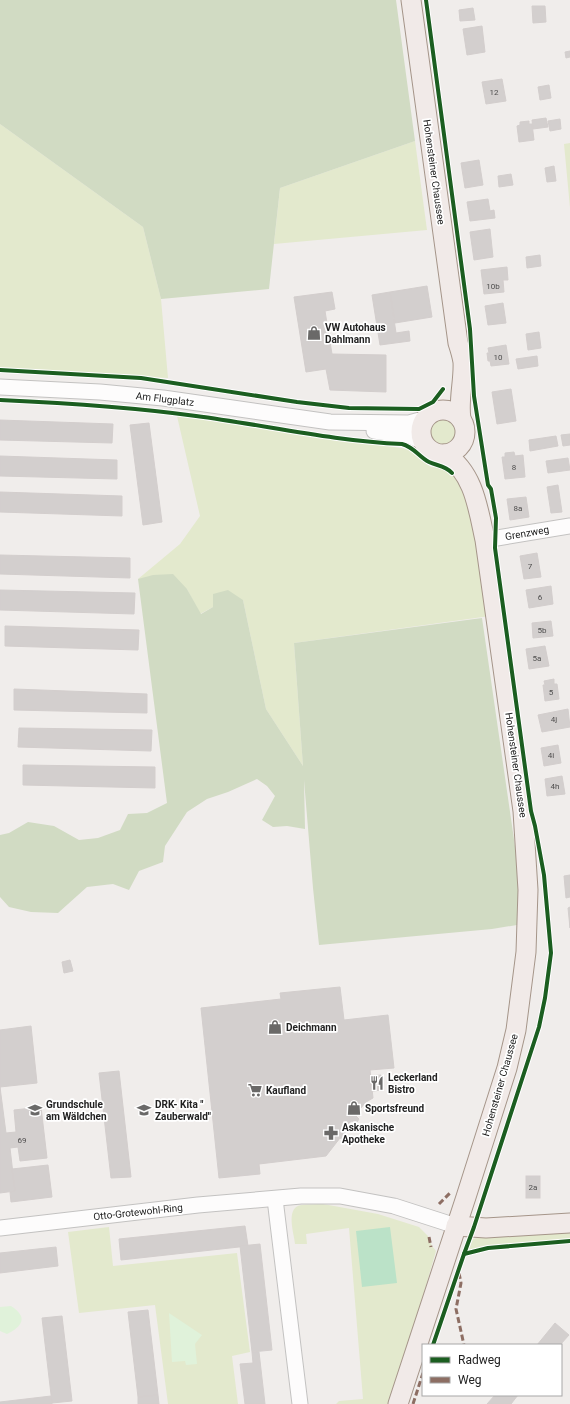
<svg xmlns="http://www.w3.org/2000/svg" width="570" height="1404" viewBox="0 0 570 1404" font-family="Roboto,sans-serif">
<rect width="100%" height="100%" fill="#f0edeb"/>
<g fill="#e3e9cd">
<polygon points="0,124 143,227 161,299 168,378 0,369"/>
<polygon points="415,141 427,230 274,244 280,188"/>
<polygon points="570,143 570,208 564,144"/>
<polygon points="177,416 408,449 424,462 431,467 443,468 450,474 457,476 469,490 490,616 294,643 303,766 266,709 243,600 213,607 200,614 187,589 138,579 180,544 200,516"/>
<circle cx="444" cy="432" r="14"/>
<path d="M323,1204l55,10 41,13 9,9 4,10 4,5 -37,128 -8,25h-55l3,-3 24,-2 -14,-171 -43,6 1,10h-12c-1,-11 -10,-36 6,-39 7,-1 15,-1 22,-1z"/>
<polygon points="109,1227 113,1266 237,1253 250,1352 232,1356 238,1404 168,1404 155,1305 79,1313 68,1232"/>
<polygon points="570,1230 570,1239 496,1245 470,1250 469,1249 473,1239 477,1238"/>
</g>
<g fill="#d1dbc3">
<polygon points="0,0 396,0 415,141 280,188 269,289 161,299 143,227 0,124"/>
<polygon points="173,574 187,589 201,614 213,607 213,594 228,590 243,600 266,709 303,766 294,643 482,618 520,881 523,924 492,929 319,945 313,888 304,780 305,829 287,826 273,827 262,820 275,796 267,786 257,779 228,792 207,799 187,812 165,846 163,862 139,871 129,890 113,884 87,887 58,913 31,912 9,907 0,897 0,835 9,833 28,822 54,826 79,840 98,838 120,830 128,814 147,813 167,803 138,579 153,575"/>
</g>
<g fill="#e0f2da">
<path d="M11,1306c17,11 12,20 -4,28l-7,-3v-24z"/>
<polygon points="169,1313 202,1335 195,1344 197,1364 186,1365 185,1361 172,1362"/>
</g>
<polygon fill="#bbe2c8" points="390,1227 397,1283 362,1287 356,1231"/>
<g fill="#d3cfce" stroke="#d3cecd">
<polygon points="532,6 545,6 546,22 533,23"/>
<polygon points="473,8 475,20 460,21 459,10"/>
<polygon points="482,26 485,52 467,55 463,29"/>
<polygon points="570,51 570,57 566,58 565,52"/>
<polygon points="502,79 506,101 486,104 482,82"/>
<polygon points="549,85 551,98 540,100 538,87"/>
<polygon points="546,118 548,127 533,129 532,120"/>
<polygon points="560,119 561,129 550,131 548,121"/>
<polygon points="529,121 529,124 532,124 534,140 519,142 517,126 520,125 520,122"/>
<polygon points="479,160 483,185 465,188 461,163"/>
<polygon points="554,166 556,181 547,182 545,168"/>
<polygon points="511,174 513,185 499,187 498,176"/>
<polygon points="488,199 490,211 494,210 495,218 470,221 467,202"/>
<polygon points="490,229 493,257 474,260 470,232"/>
<polygon points="540,255 541,266 527,268 526,257"/>
<polygon points="507,267 508,280 503,280 504,292 484,294 481,270"/>
<polygon points="427,286 432,317 395,323 390,292"/>
<polygon points="332,292 335,309 325,311 332,354 386,355 386,392 330,390 326,369 306,372 294,297"/>
<polygon points="390,292 396,333 409,331 410,341 380,345 372,295"/>
<polygon points="503,303 506,323 488,325 485,306"/>
<polygon points="539,332 541,348 528,350 526,334"/>
<polygon points="506,345 509,364 491,366 490,361 488,361 487,353 489,353 488,348"/>
<polygon points="537,356 538,366 518,369 516,359"/>
<polygon points="511,389 516,421 497,424 492,392"/>
<polygon points="0,420 113,424 112,443 0,440"/>
<polygon points="149,423 162,522 143,525 130,425"/>
<polygon points="570,434 570,445 563,446 561,435"/>
<polygon points="556,436 558,446 530,451 529,440"/>
<polygon points="514,452 515,456 523,455 525,477 505,479 502,457 505,457 505,453"/>
<polygon points="0,456 117,460 117,479 0,476"/>
<polygon points="568,458 570,470 548,473 546,461"/>
<polygon points="558,485 562,512 551,513 547,487"/>
<polygon points="0,492 122,496 122,516 0,512"/>
<polygon points="526,497 529,517 510,520 507,499"/>
<polygon points="537,553 541,577 524,579 520,556"/>
<polygon points="0,555 130,558 130,578 0,574"/>
<polygon points="551,586 553,604 529,608 526,590"/>
<polygon points="0,590 135,593 134,614 0,610"/>
<polygon points="551,621 553,636 533,638 532,623"/>
<polygon points="5,626 139,630 138,650 5,646"/>
<polygon points="545,646 549,666 529,669 526,649"/>
<polygon points="554,679 554,684 557,684 559,699 545,701 543,685 545,685 544,681"/>
<polygon points="14,689 147,694 147,713 14,710"/>
<polygon points="568,709 570,727 542,732 538,715"/>
<polygon points="19,728 152,730 151,751 18,747"/>
<polygon points="558,745 561,763 544,766 541,748"/>
<polygon points="23,765 155,767 155,788 23,785"/>
<polygon points="562,776 565,794 547,796 545,779"/>
<polygon points="570,875 570,897 566,898 564,876"/>
<polygon points="570,907 570,928 568,908"/>
<polygon points="70,960 73,971 64,973 62,962"/>
<polygon points="340,987 344,1020 388,1015 394,1068 370,1070 373,1098 366,1102 355,1115 359,1119 357,1122 351,1121 347,1126 345,1130 343,1140 340,1138 326,1156 259,1164 260,1174 219,1178 201,1008 281,999 280,993"/>
<polygon points="31,1026 37,1083 0,1087 0,1030"/>
<polygon points="119,1071 131,1177 111,1178 99,1073"/>
<polygon points="381,1075 382,1090 373,1091 371,1076"/>
<polygon points="0,1087 6,1133 16,1132 14,1110 41,1107 47,1158 20,1161 18,1147 10,1148 15,1191 0,1193"/>
<polygon points="48,1165 52,1197 11,1202 10,1192 15,1191 12,1169"/>
<rect x="526" y="1176" width="14" height="22"/>
<polygon points="245,1226 248,1246 121,1260 119,1239"/>
<polygon points="260,1244 272,1350 252,1352 240,1246"/>
<polygon points="56,1247 58,1266 0,1273 0,1253"/>
<polygon points="148,1310 158,1395 138,1397 128,1312"/>
<polygon points="62,1316 72,1401 52,1403 42,1318"/>
<polygon points="555,1323 569,1335 560,1345 537,1345"/>
<polygon points="252,1352 259,1352 265,1404 245,1404 240,1364 253,1363"/>
<polygon points="158,1395 159,1404 138,1404 138,1397"/>
<polygon points="495,1395 518,1395 511,1404 487,1404"/>
<polygon points="51,1396 52,1404 0,1404 0,1402"/>
</g>
<g fill="none" stroke-linecap="round" stroke-linejoin="round">
<defs>
<g id="minor">
<polyline points="0,387 100,392 163,398 330,422 409,423 427,418"/>
<polyline points="374,431 410,436 425,443"/>
<polyline points="485,540 570,526"/>
<polyline points="275,1199 300,1404"/>
<polyline points="0,1228 198,1205 301,1196 340,1196 394,1206 456,1226"/>
</g>
<g id="major">
<path d="M411,0l47,343c2,6 4,13 5,19 1,19 -5,38 -2,57"/>
<circle cx="443" cy="432" r="22"/>
<polyline points="456,1226 486,1228 570,1223"/>
<path d="M398,1404l68,-207 41,-129 9,-38 10,-78 2,-62 -5,-79 -38,-271c-7,-32 -11,-67 -40,-86"/>
</g>
</defs>
<use href="#minor" stroke="#c3c2c1" stroke-width="17"/>
<use href="#major" stroke="#a59589" stroke-width="21"/>
<use href="#minor" stroke="#fdfcfc" stroke-width="15"/>
<use href="#major" stroke="#f1eae8" stroke-width="19"/>
<g stroke="#8d6e63" stroke-width="3" stroke-dasharray="6 3" stroke-linecap="butt">
<polyline points="439,1204 451,1192"/>
<polyline points="429,1237 431,1247"/>
<polyline points="459,1273 461,1283 456,1309 464,1345"/>
<polyline points="413,1404 423,1373"/>
</g>
<defs>
<g id="cycleway">
<polyline points="426,0 470,329 474,396 488,485 491,489 496,518 495,548 531,811 535,826 544,875 551,953 545,998 539,1027 474,1227 464,1254 433,1345"/>
<polyline points="0,370 141,378 297,402 349,408 419,409 433,402 443,389"/>
<path d="M0,400c66,3 131,7 196,16 69,9 137,25 206,28 12,3 17,13 27,18 8,4 16,3 23,11"/>
<polyline points="464,1254 488,1248 570,1241"/>
</g>
</defs>
<use href="#cycleway" stroke="#fff" stroke-width="6"/>
<use href="#cycleway" stroke="#1b5e20" stroke-width="4"/>
</g>
<defs>
<symbol id="shop-bare" viewBox="-9 -9 18 18"><path d="M-5-2.5h2.3a2.7 3.5 0 0 1 5.4 0H5L5.5 6h-11ZM-1.5-2.5h3a1.5 2.3 0 0 0-3 0Z" fill="#6a6968" stroke="#fff" stroke-width="2.5" paint-order="stroke"/></symbol>
<symbol id="restaurant-bare" viewBox="-9 -9 18 18"><path d="M-5-6h1v4h1v-4h1v4h1v-4h1v5L-1.5 .5V6h-2V.5L-5-1ZM5-6V6H3V1.5H1.5Q1.5-4 5-6Z" fill="#6a6968" stroke="#fff" stroke-width="2.5" paint-order="stroke"/></symbol>
<symbol id="supermarket-bare" viewBox="-9 -9 18 18"><path d="M-6-5.5h2.5l.6 2H6L4.5 2H-2.5L-4.4-4H-6ZM-1.5 3.2a1.3 1.3 0 1 0 .1 0ZM3 3.2a1.3 1.3 0 1 0 .1 0Z" fill="#6a6968" stroke="#fff" stroke-width="2.5" paint-order="stroke"/></symbol>
<symbol id="school-bare" viewBox="-9 -9 18 18"><path d="M0-5L7-2L0 1L-7-2ZM-4 1L0 2.5L4 1V4Q0 6-4 4Z" fill="#6a6968" stroke="#fff" stroke-width="2.5" paint-order="stroke"/></symbol>
<symbol id="pharmacy-bare" viewBox="-9 -9 18 18"><path d="M-2-6h4v4h4v4h-4v4h-4v-4h-4v-4h4Z" fill="#6a6968" stroke="#fff" stroke-width="2.5" paint-order="stroke"/></symbol>
</defs>
<g fill-rule="evenodd">
<use href="#shop-bare" x="304" y="323" width="20" height="20"/>
<use href="#shop-bare" x="265" y="1017" width="20" height="20"/>
<use href="#restaurant-bare" x="367" y="1073" width="20" height="20"/>
<use href="#supermarket-bare" x="245" y="1080" width="20" height="20"/>
<use href="#shop-bare" x="344" y="1098" width="20" height="20"/>
<use href="#school-bare" x="25" y="1100" width="20" height="20"/>
<use href="#school-bare" x="134" y="1100" width="20" height="20"/>
<use href="#pharmacy-bare" x="321" y="1123" width="20" height="20"/>
</g>
<g text-anchor="middle" dominant-baseline="central" stroke-width="3.5" stroke-linejoin="round" paint-order="stroke">
<g font-size="8" fill="#4e4d4d">
<text x="494" y="92">12</text>
<text x="493" y="286">10b</text>
<text x="498" y="357">10</text>
<text x="514" y="467">8</text>
<text x="518" y="508">8a</text>
<text x="530" y="566">7</text>
<text x="540" y="597">6</text>
<text x="542" y="630">5b</text>
<text x="537" y="658">5a</text>
<text x="551" y="692">5</text>
<text x="554" y="719">4j</text>
<text x="551" y="755">4i</text>
<text x="555" y="786">4h</text>
<text x="22" y="1140">69</text>
<text x="533" y="1187">2a</text>
</g>
<g font-size="10" fill="#222" stroke="#fff">
<text transform="translate(434 172) rotate(82)">Hohensteiner Chaussee</text>
<text transform="translate(165 399) rotate(7)">Am Flugplatz</text>
<text transform="translate(527 533) rotate(-10)">Grenzweg</text>
<text transform="translate(516 765) rotate(82)">Hohensteiner Chaussee</text>
<text transform="translate(500 1085) rotate(-74)">Hohensteiner Chaussee</text>
<text transform="translate(138 1212) rotate(-6)">Otto-Grotewohl-Ring</text>
</g>
<g font-size="10" font-weight="bold" fill="#222" stroke="#fff" text-anchor="start">
<text x="325" y="327">VW Autohaus<tspan x="325" dy="12">Dahlmann</tspan></text>
<text x="286" y="1027">Deichmann</text>
<text x="388" y="1077">Leckerland<tspan x="388" dy="12">Bistro</tspan></text>
<text x="266" y="1090">Kaufland</text>
<text x="46" y="1104">Grundschule<tspan x="46" dy="12">am Wäldchen</tspan></text>
<text x="155" y="1104">DRK- Kita "<tspan x="155" dy="12">Zauberwald"</tspan></text>
<text x="365" y="1108">Sportsfreund</text>
<text x="342" y="1127">Askanische<tspan x="342" dy="12">Apotheke</tspan></text>
</g>
</g>
<rect x="422" y="1344" width="140" height="52" fill="#ffffff" stroke="#a7a7a7"/>
<rect x="430" y="1357" width="20" height="6" fill="#1b5e20" stroke="#a7a7a7"/>
<text x="458" y="1364" font-size="12" fill="#222222">Radweg</text>
<rect x="430" y="1377" width="20" height="6" fill="#8d6e63" stroke="#a7a7a7"/>
<text x="458" y="1384" font-size="12" fill="#222222">Weg</text>
</svg>
